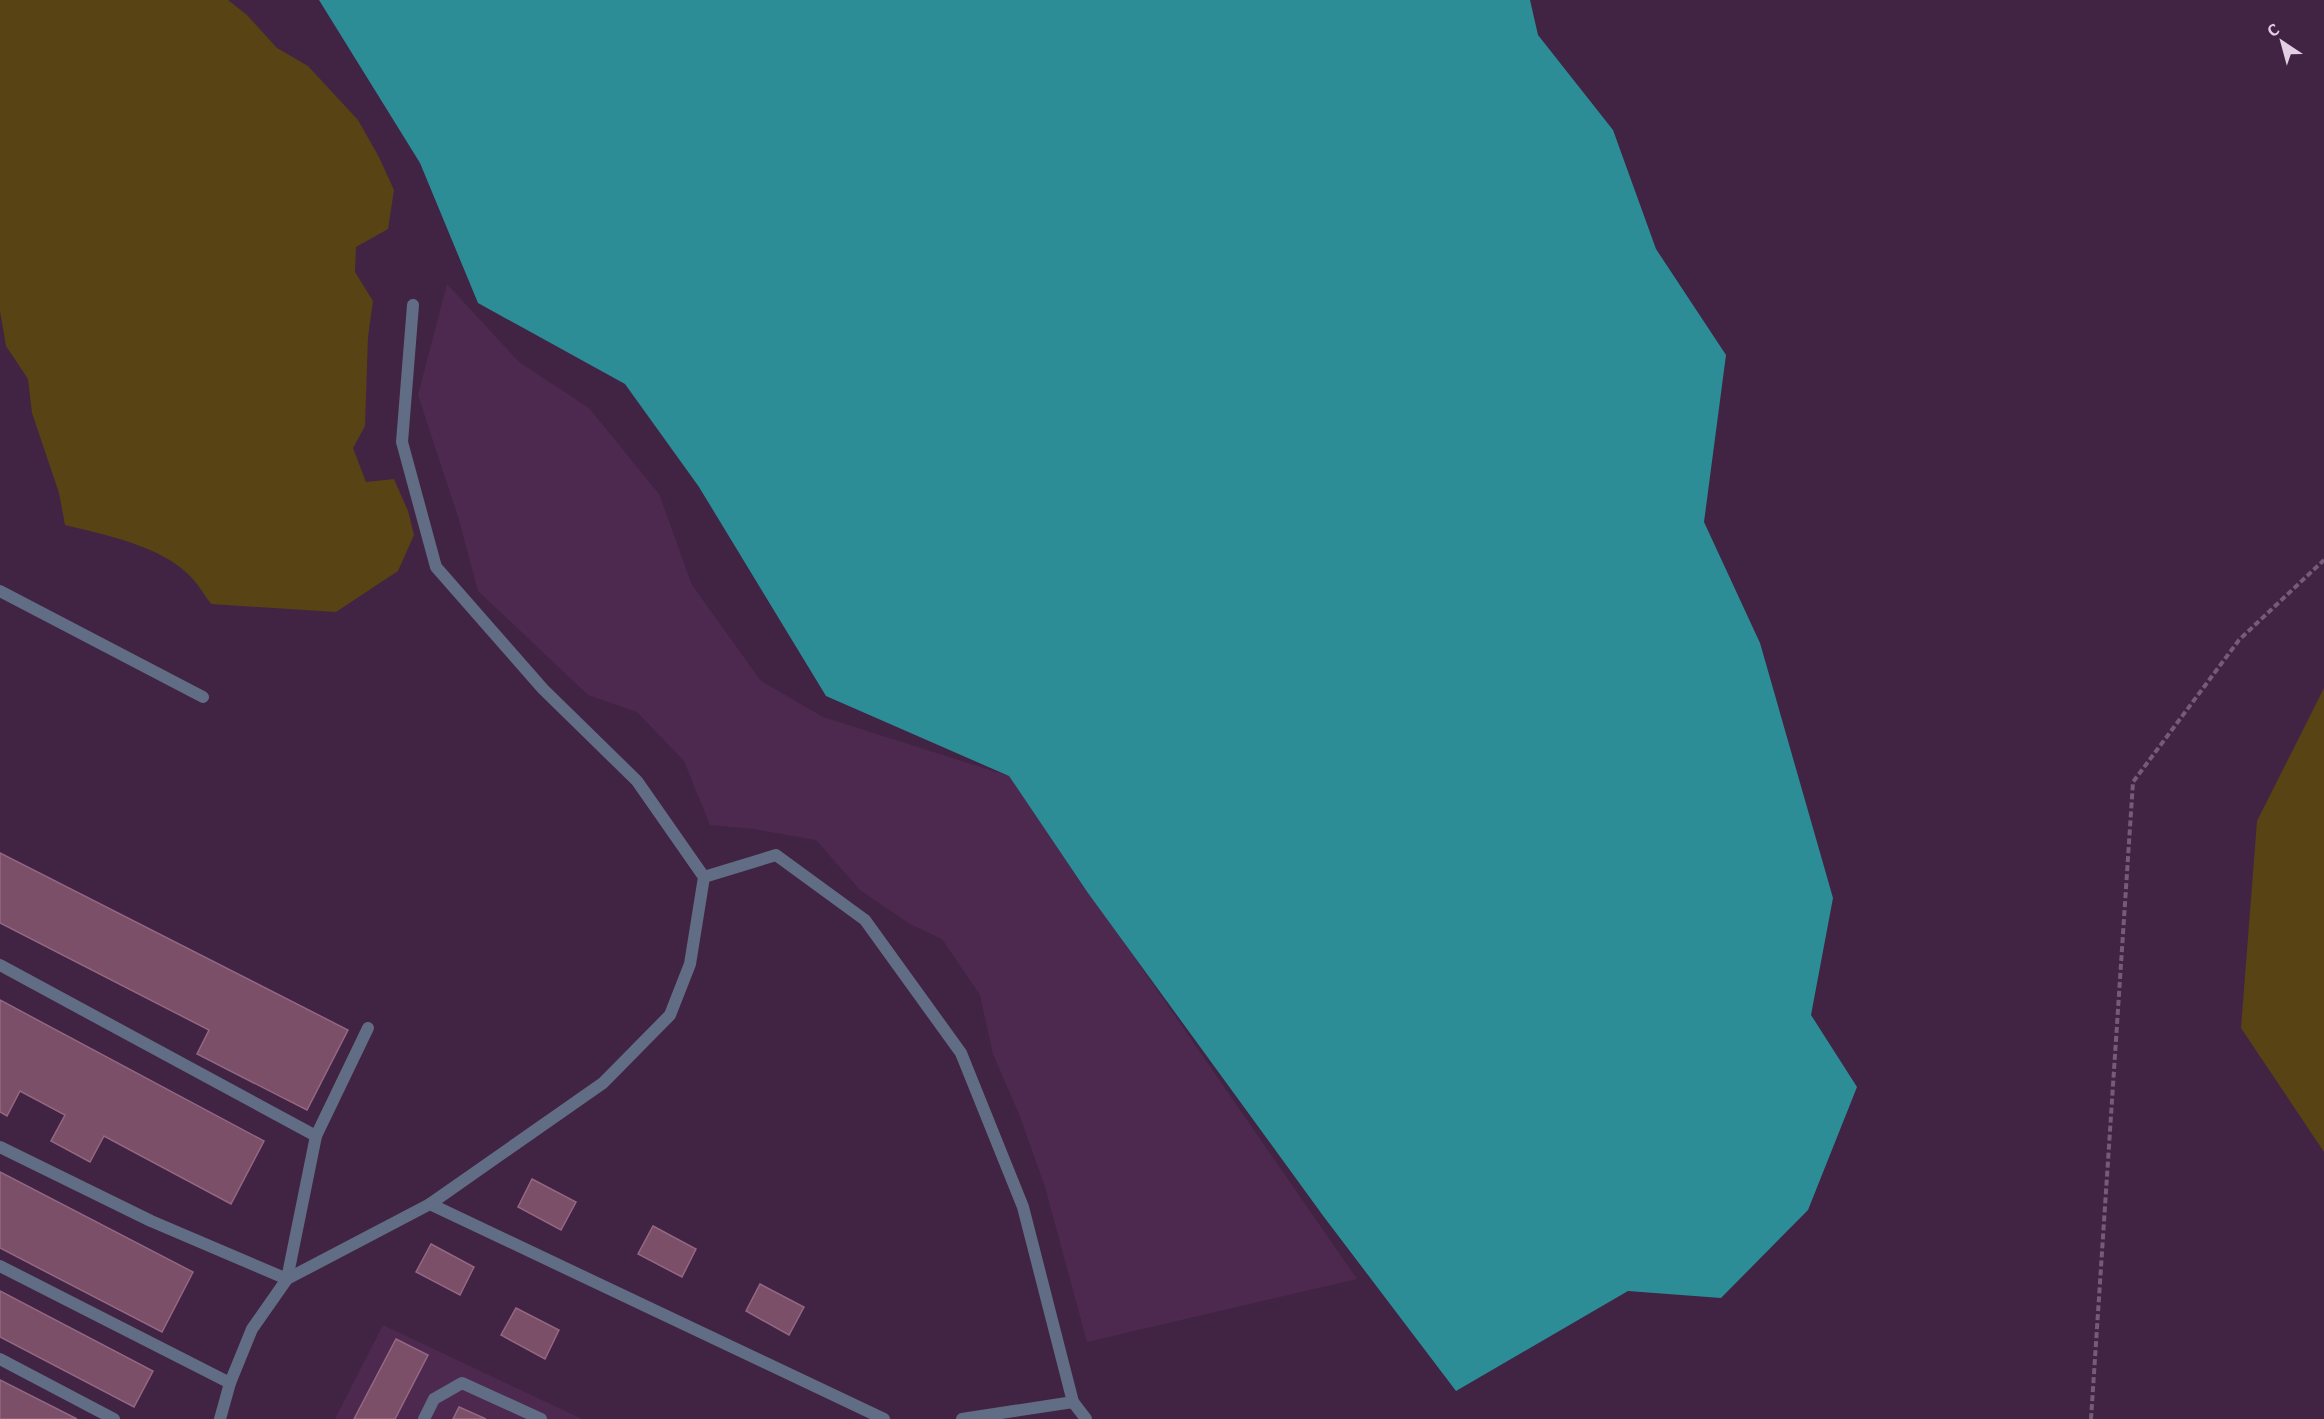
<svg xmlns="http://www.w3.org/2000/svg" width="2324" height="1419" viewBox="0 0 2324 1419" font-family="Bitter,serif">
<rect width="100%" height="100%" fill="#412344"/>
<g fill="#4d2950">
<polygon points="447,284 519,362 589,408 659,494 692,585 761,681 823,717 1009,776 1357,1279 1087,1342 1045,1187 1019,1114 993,1054 980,995 942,939 910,924 860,890 816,840 754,829 710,825 684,761 637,712 588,695 478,591 459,520 418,395"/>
<polygon points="383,1325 582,1419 335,1419"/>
</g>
<g fill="#584314">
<path d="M0,0h228l19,15 30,33 31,18 50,54 21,37 15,33 -6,39 -32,18 -1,25 18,29 -5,36 -3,89 -12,22 13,34 28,-3 14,32 6,24 -16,36 -62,41 -125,-8c-6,-8 -12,-18 -19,-26 -29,-32 -87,-43 -127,-53l-6,-32 -27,-80 -4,-34 -22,-33 -6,-35z"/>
<polygon points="2324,688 2324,1152 2241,1028 2257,821"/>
</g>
<polygon fill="#2d8d96" points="319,0 1530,0 1538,35 1613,130 1656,249 1726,355 1704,522 1760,643 1833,898 1811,1015 1857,1087 1808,1210 1721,1298 1628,1291 1456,1391 1324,1217 1088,893 1009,776 826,696 699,487 625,384 478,303 420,163"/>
<g fill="#7b4f68" stroke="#956782" stroke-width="1.5">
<polygon points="0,853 348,1030 307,1110 197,1054 209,1030 0,923"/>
<polygon points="0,1000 264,1141 231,1204 104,1136 90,1162 51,1141 65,1115 20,1091 7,1116 0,1112"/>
<polygon points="0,1172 193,1272 162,1332 0,1248"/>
<polygon points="532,1179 576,1202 561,1230 518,1207"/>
<polygon points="653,1226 696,1249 682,1277 638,1254"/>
<polygon points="431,1244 474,1267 460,1295 416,1272"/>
<polygon points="760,1284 804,1307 789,1335 746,1311"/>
<polygon points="0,1291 153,1371 134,1407 0,1337"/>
<polygon points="516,1308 559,1330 545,1359 501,1335"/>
<polygon points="396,1339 428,1355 395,1419 354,1419"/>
<polygon points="0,1380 77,1419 0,1419"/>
<polygon points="459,1407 486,1419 453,1419"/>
</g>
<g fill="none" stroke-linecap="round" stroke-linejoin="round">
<polyline stroke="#765b79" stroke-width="4" stroke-dasharray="6 3" stroke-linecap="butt" points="2091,1419 2133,782 2239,640 2324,560"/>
<g stroke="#616d84" stroke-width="12">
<polyline points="0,591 203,697"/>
<polyline points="704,877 776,855 865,920 961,1053 1023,1207 1073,1402 962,1419"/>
<polyline points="0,965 316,1136 287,1279 151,1221 0,1147"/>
<polyline points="316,1136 368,1028"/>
<polyline points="430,1204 884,1419"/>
<polyline points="0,1266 230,1383"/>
<polyline points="0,1359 114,1419"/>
<polyline points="1073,1402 1086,1419"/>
<polyline points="220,1419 230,1383 252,1329 287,1279 430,1204 603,1083 670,1015 690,964 704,877 637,781 543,689 436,567 402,442 413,305"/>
<polyline points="424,1419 434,1399 462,1383 541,1419"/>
</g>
</g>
<g transform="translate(2282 42) rotate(324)" stroke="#412344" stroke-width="4.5" paint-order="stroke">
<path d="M0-4.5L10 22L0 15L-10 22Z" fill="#e3cfe4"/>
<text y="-9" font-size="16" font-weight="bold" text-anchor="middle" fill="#e3cfe4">С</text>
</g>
</svg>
